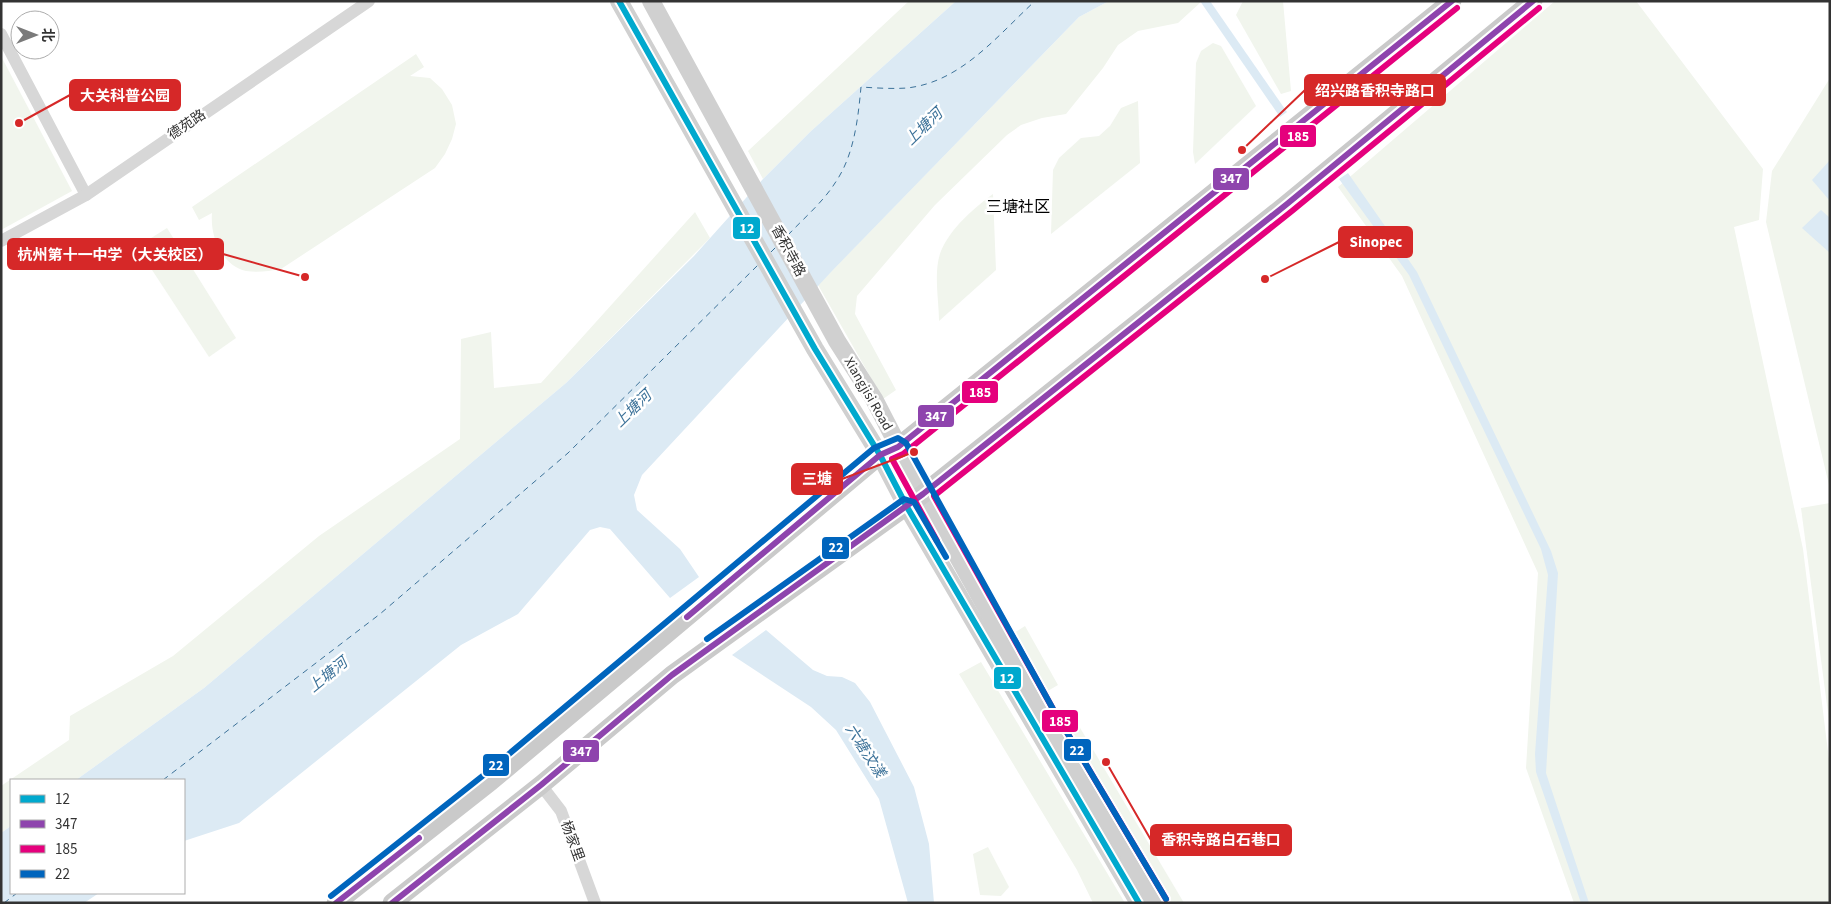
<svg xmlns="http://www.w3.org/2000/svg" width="1831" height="904" viewBox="0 0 1831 904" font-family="'Source Sans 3','Noto Sans SC',sans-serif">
<rect width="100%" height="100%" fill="#fff"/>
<g fill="#f1f5ed">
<polygon points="909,1 956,1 810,132 763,179 748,151"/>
<polygon points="1109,1 1201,2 1178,23 1138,31 1118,45 1103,68 1066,114 1042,118 1021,125 1007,135 935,205 857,296 855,314 896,390 883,399 818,285 1079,17"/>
<polygon points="1243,1 1283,1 1291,91 1281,94 1236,15"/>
<polygon points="1555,1 1636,1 1763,169 1759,220 1734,227 1803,549 1830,768 1830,903 1574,903 1526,768 1538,573 1402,276 1338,187"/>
<polygon points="1213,43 1221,46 1256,106 1195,164 1193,152 1196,63 1201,51"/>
<path d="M416,54l8,13 -14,9 20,2 12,11 10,16 4,19 -4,15 -7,15 -10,14 -154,101c-12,2 -23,4 -35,2 -25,-6 -36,-35 -34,-58l-13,7 -7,-13z"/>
<polygon points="1,56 72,191 1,230"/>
<polygon points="1830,78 1830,489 1766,222 1772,171"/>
<polygon points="1138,101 1140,163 1051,234 1053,170 1059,158 1081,138 1099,136 1110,126 1121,108"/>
<path d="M993,194l3,76 -57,51c0,-21 -6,-50 2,-70 10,-23 32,-42 52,-57z"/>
<polygon points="695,212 710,238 566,383 204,688 76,780 11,780 11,826 1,833 1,786 69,740 70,716 173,656 319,536 460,439 461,339 491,332 494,388 541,383"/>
<polygon points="167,228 236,338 209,357 137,247"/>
<polygon points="1830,503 1830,728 1801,508"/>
<polygon points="1025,626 1058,685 1046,692 1014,633"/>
<polygon points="981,662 1125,903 1093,903 1077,870 959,674"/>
<polygon points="1068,718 1076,721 1184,903 1169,903 1064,725"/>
<polygon points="988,847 1009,887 1001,896 980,895 973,854"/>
</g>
<g fill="#dceaf4">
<polygon points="956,1 1109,1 1079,17 832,271 642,475 634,495 637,510 680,549 699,577 670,598 610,529 600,527 590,530 518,614 461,645 239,823 184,841 184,780 76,780 204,688 566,383 694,256 763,179 810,132"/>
<polygon points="1200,1 1210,1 1287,112 1280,117"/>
<polygon points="1830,160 1830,201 1812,180"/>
<polygon points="1348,173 1417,272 1551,551 1558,573 1546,773 1589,903 1581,903 1536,772 1535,754 1548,575 1541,549 1409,275 1339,179"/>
<polygon points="1821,210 1830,218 1830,253 1802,228"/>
<polygon points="766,630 813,670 827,676 842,677 855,683 870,702 914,787 929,844 934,903 908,903 879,799 836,730 811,707 732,655"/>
<polygon points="11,826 11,893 99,893 84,903 1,903 1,833"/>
</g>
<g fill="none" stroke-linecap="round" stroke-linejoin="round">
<g stroke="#3c7299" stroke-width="1" stroke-dasharray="6 5" stroke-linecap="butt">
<path d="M788,235c16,-17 35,-33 47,-52 19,-27 23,-64 26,-96 15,1 31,2 46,1 54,-6 90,-52 128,-87"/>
<polyline points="771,252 777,246"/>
<polyline points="163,780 380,614 568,453 759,264"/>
<polyline points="4,903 17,893"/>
</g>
<g stroke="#d7d7d7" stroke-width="12">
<polyline points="1,34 86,195"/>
<polyline points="1,241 86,195 369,1"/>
<polyline points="541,785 561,811 595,903"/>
</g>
<g stroke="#d0d0d0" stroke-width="18">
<polyline points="619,1 815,349 880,455 907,507 1139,903"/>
<polyline points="651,1 837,341 874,399 923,494 1045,713 1158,903"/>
</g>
<g stroke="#cacaca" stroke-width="19">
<polyline points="336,903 491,781 880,455 898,447 1452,1"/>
<polyline points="392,903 541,785 672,675 923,494 1287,204 1533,1"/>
</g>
<defs>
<polyline id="bus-1" points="619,1 815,349 880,455 907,507 1139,903"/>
<g id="bus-2">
<polyline points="687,617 880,455 898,447 1452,1"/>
<polyline points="336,903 419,838"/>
<polyline points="392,903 541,785 672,675 923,494 1287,204 1533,1"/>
</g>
<g id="bus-3">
<polyline points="937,541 892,459 903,454 1457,8"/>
<polyline points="1166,899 1053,709 934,496 1292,211 1539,8"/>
</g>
<g id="bus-4">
<polyline points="707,639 904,499 914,502 946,557"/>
<polyline points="331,896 485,774 874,448 898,438 906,443 1053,709 1166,899"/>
</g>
</defs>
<use href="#bus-1" stroke="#fff" stroke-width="10"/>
<use href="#bus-2" stroke="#fff" stroke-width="10"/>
<use href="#bus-3" stroke="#fff" stroke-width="10"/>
<use href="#bus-4" stroke="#fff" stroke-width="10"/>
<use href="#bus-1" stroke="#00a9ce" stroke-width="6"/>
<use href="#bus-2" stroke="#8e44ad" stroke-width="6"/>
<use href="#bus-3" stroke="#e5007d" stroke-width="6"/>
<use href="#bus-4" stroke="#0065bd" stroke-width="6"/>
</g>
<g text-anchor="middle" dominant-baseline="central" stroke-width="5" stroke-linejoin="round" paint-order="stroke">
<g font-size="14" fill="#333" stroke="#fff">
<text transform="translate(187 125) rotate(-34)">德苑路</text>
<text transform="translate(788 251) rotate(62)">香积寺路</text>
<text transform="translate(868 394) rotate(60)">Xiangjisi Road</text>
<text transform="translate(572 841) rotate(70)">杨家里</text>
</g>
<g font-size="15" font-style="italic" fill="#3c7299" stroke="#fff">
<text transform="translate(924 127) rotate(-44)">上塘河</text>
<text transform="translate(633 409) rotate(-44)">上塘河</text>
<text transform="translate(328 675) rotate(-39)">上塘河</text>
<text transform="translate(865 751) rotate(57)">六塘汶漾</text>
</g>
<g font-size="16" fill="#000" stroke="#fff">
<text x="1018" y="207">三塘社区</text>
</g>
</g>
<path fill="none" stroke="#d62828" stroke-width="2" d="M1242 150L1305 90M19 123L70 95M1265 279L1339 242M305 277L223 254M914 452L842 479M1106 762L1151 840"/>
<g fill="#d62828" stroke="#fff" stroke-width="2">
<circle cx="1242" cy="150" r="5"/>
<circle cx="19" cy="123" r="5"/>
<circle cx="1265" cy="279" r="5"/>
<circle cx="305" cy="277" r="5"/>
<circle cx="914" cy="452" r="5"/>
<circle cx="1106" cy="762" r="5"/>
</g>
<g fill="#d62828" stroke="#d62828" stroke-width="2">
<rect x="1305" y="75" width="140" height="30" rx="5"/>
<rect x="70" y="80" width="110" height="30" rx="5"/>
<rect x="1339" y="227" width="73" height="30" rx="5"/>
<rect x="8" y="239" width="215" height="30" rx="5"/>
<rect x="792" y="464" width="50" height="30" rx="5"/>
<rect x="1151" y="825" width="140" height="30" rx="5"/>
</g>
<g font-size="15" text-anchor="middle" font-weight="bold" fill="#fff">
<text x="1375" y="96">绍兴路香积寺路口</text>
<text x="125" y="101">大关科普公园</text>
<text x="1376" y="247">Sinopec</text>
<text x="115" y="260">杭州第十一中学（大关校区）</text>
<text x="817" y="484">三塘</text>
<text x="1221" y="845">香积寺路白石巷口</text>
</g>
<g stroke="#fff" stroke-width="2">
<rect x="1279" y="124" width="38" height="24" rx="5" fill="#e5007d"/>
<rect x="1212" y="167" width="38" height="24" rx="5" fill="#8e44ad"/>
<rect x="732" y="216" width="29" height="24" rx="5" fill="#00a9ce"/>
<rect x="961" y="380" width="38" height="24" rx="5" fill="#e5007d"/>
<rect x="917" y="404" width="38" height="24" rx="5" fill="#8e44ad"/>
<rect x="821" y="536" width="29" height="24" rx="5" fill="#0065bd"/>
<rect x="993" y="666" width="29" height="24" rx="5" fill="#00a9ce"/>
<rect x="1041" y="709" width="38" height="24" rx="5" fill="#e5007d"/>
<rect x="1063" y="738" width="29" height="24" rx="5" fill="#0065bd"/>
<rect x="562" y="739" width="38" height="24" rx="5" fill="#8e44ad"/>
<rect x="482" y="753" width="28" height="24" rx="5" fill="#0065bd"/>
</g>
<g font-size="14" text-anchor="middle" font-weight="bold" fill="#fff">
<text x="1298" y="141">185</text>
<text x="1231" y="183">347</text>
<text x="747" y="233">12</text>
<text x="980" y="397">185</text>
<text x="936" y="421">347</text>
<text x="836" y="552">22</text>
<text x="1007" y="683">12</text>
<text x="1060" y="726">185</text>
<text x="1077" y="755">22</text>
<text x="581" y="756">347</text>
<text x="496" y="770">22</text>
</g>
<rect width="1831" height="904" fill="none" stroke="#333333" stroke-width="5"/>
<rect x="10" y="779" width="175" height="115" fill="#ffffff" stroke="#adadad"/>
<rect x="20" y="795" width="25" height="8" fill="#00a9ce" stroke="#adadad"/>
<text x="55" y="804" font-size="15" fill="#333333">12</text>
<rect x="20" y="820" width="25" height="8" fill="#8e44ad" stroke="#adadad"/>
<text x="55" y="829" font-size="15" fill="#333333">347</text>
<rect x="20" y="845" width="25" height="8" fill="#e5007d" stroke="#adadad"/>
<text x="55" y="854" font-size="15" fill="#333333">185</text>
<rect x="20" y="870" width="25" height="8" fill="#0065bd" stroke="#adadad"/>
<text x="55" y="879" font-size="15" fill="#333333">22</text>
<g transform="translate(35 35) rotate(90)"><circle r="24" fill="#ffffff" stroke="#adadad"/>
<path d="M0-4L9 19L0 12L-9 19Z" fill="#7a7a7a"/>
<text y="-8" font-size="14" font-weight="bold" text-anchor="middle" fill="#333333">北</text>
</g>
</svg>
